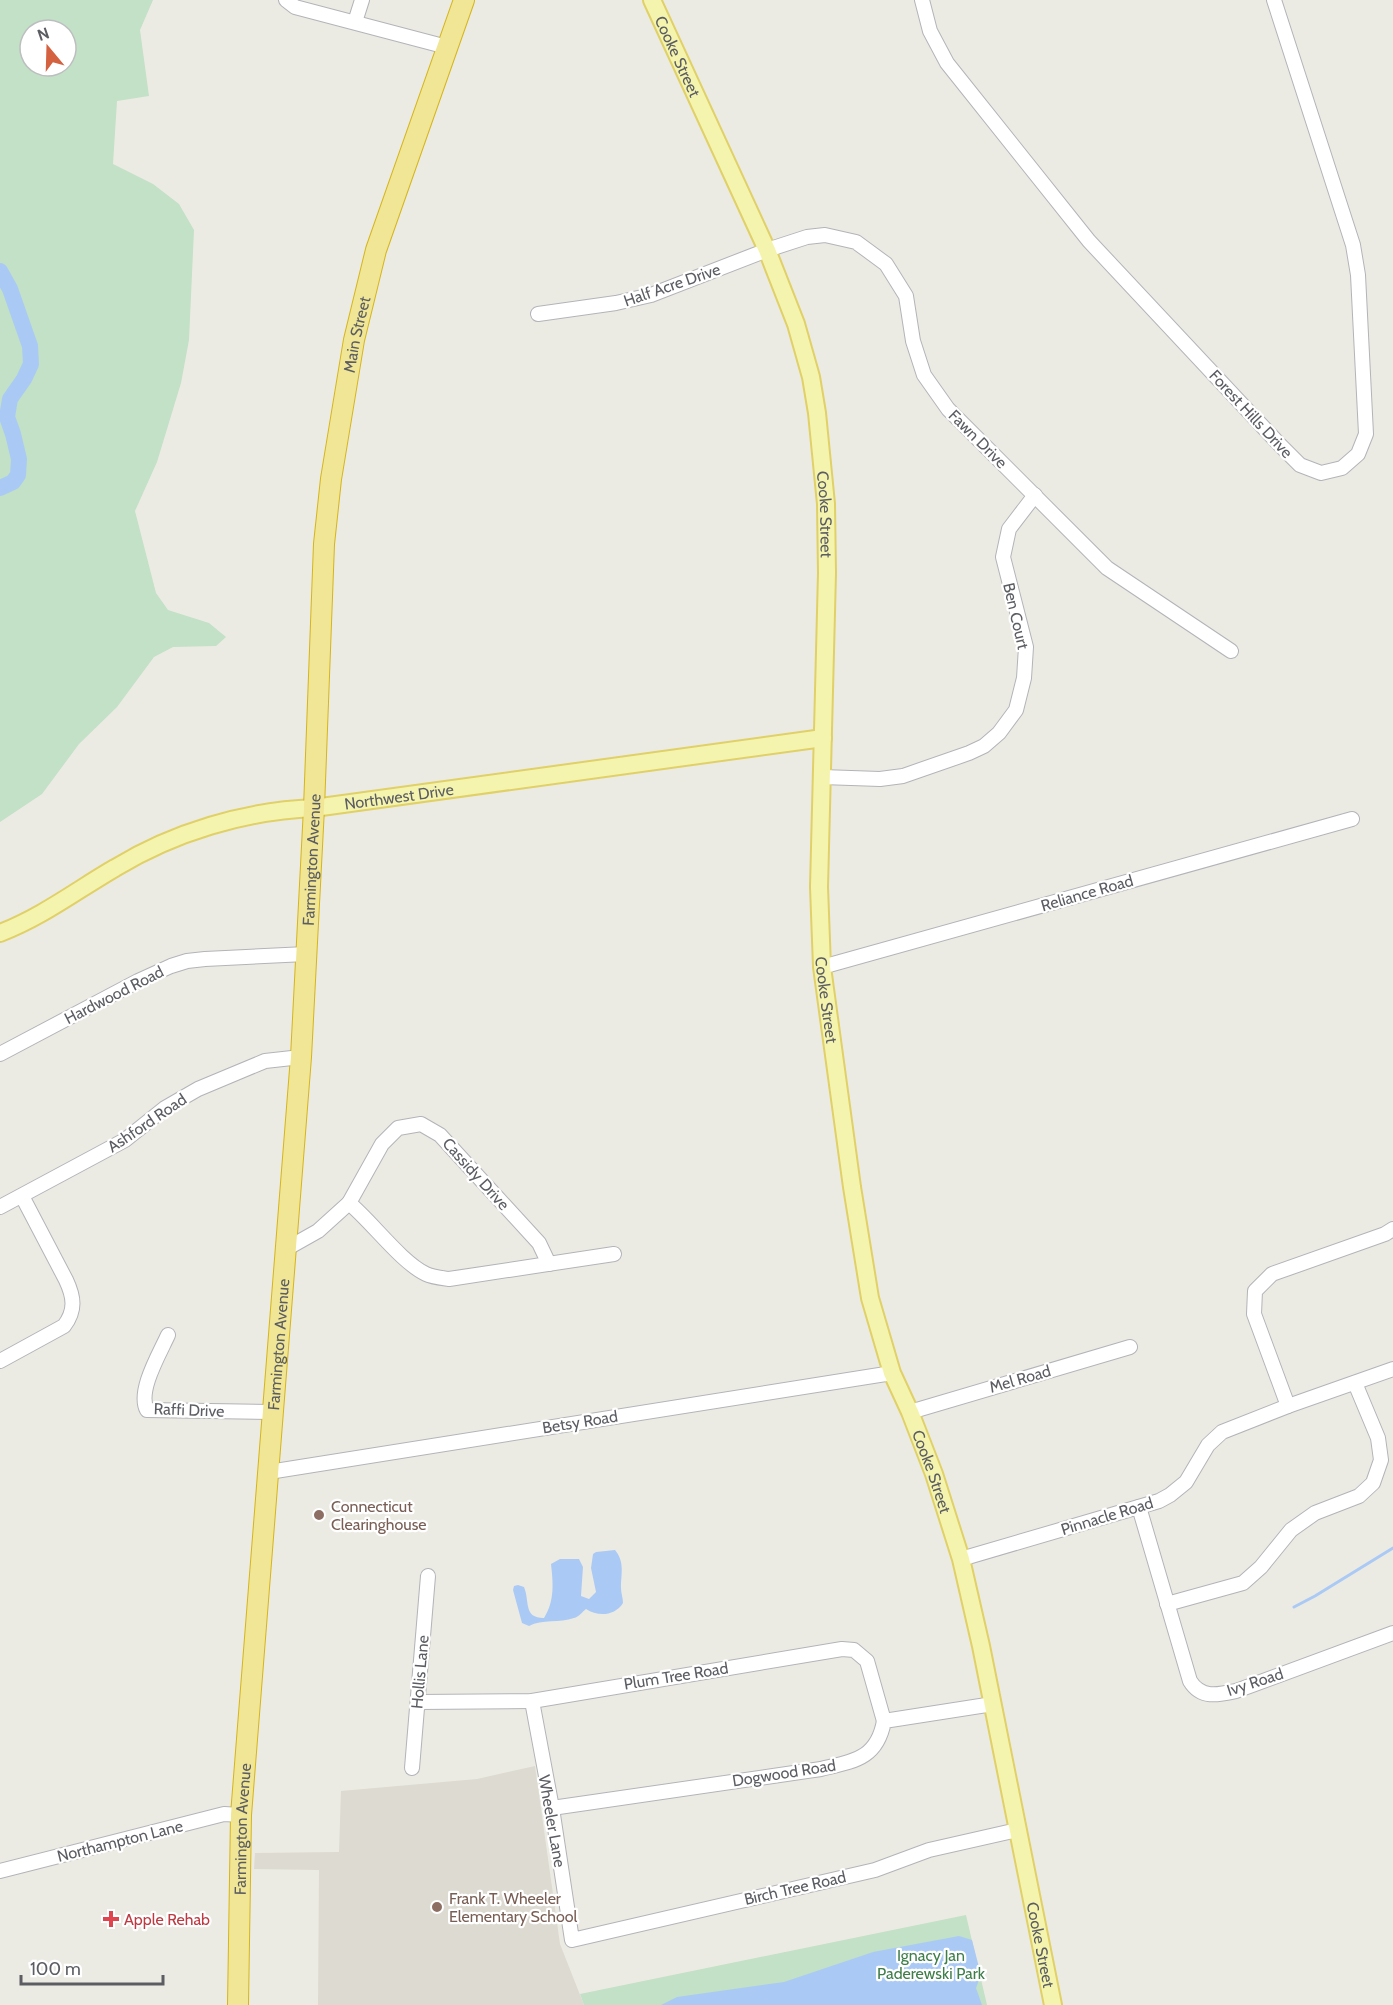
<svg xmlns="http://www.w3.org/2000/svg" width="1393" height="2005" viewBox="0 0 1393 2005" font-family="Cabin,sans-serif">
<rect width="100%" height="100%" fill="#ecebe3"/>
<polygon fill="#dcdad1" points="535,1766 560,1944 584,2005 318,2005 319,1870 254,1869 255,1853 339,1852 341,1791 477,1779"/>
<g fill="#c2e1c6" fill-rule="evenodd">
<path d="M0,0h153l-13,30 9,66 -32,5 -4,63 40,20 26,20 15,26 -5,110 -8,43 -24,79 -22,49 21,82 12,17 41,13 17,14 -10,9 -43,1 -19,10 -37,50 -38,37 -37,50 -42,28zM30,30h36v36h-36z"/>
<polygon points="966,1915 987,2005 584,2005 580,1994"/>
</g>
<g fill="#aacaf5">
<path d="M615,1550c10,12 6,24 6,38 0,5 2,10 2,15 -8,13 -25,14 -37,6 -4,3 -7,8 -12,9 -14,5 -32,1 -45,8l-7,-3 -9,-33 1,-4 4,-1 6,2c6,14 -1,31 20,31 11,-17 9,-36 7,-54l9,-5h19l4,8 -2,29 8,3 7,-7 -5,-24 2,-14 3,-2z"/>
<polygon points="959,1936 972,1940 981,1975 976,1988 982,2005 661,2005 677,1997 784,1982 873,1952"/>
</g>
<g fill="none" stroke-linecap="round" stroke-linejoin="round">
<polyline stroke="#aacaf5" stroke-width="3" points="1294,1607 1315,1596 1393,1548"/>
<polyline stroke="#aacaf5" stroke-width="16" points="0,271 10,289 30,346 31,364 24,379 10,399 7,417 13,434 19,459 18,475 13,482 0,488"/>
<defs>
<g id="minor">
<polyline points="286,0 295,7 447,47"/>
<polyline points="922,0 930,31 947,63 1089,241 1280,445 1300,465 1321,473 1342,468 1358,454 1366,434 1358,275 1353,245 1274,0"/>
<polyline points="355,22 362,0"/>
<polyline points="538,314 616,303 651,295 767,250 807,237 825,235 856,242 886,264 906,296 913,341 924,375 948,409 1107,568 1231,651"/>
<polyline points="822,777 880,779 903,776 969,753 984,746 999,733 1016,710 1024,678 1026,647 1003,557 1009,529 1035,495"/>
<polyline points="822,967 1352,819"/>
<polyline points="0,1054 138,981 171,966 187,961 205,959 306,954"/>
<polyline points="349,1203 382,1144 398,1128 421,1124 440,1135 539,1243 549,1264"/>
<polyline points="0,1207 125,1140 165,1108 198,1089 265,1061 301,1057"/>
<path d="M286,1249l32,-18 31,-28c23,19 52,59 77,71 6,3 16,4 23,5l165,-25"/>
<path d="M168,1335c-8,18 -31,56 -21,75l127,2"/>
<path d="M0,1361l64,-35c12,-16 10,-29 2,-46l-44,-84"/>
<polyline points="1288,1406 1254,1314 1255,1291 1272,1274 1385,1234 1393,1229"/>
<polyline points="910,1412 1130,1347"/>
<polyline points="269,1472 892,1373"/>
<path d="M1139,1507l51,174c11,18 28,14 46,10l157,-58"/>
<polyline points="961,1559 1159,1501 1170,1495 1186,1482 1208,1445 1222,1432 1288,1406 1393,1369"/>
<polyline points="1167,1604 1243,1583 1261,1567 1291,1530 1315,1513 1359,1496 1373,1483 1381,1460 1378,1438 1355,1383"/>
<polyline points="532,1701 552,1808 572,1940 875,1870 929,1850 1017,1830"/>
<polyline points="418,1702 532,1701 842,1649 854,1650 867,1661 884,1721"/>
<polyline points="412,1768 428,1576"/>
<path d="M552,1808l269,-39c33,-8 56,-10 63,-48l109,-17"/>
<polyline points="0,1871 224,1814 241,1815"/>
</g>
<g id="major">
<path id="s1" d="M652,0l115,250 29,74 15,53 6,36 9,91 1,69 -8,314 3,80 30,220 18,111 22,75 18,39 24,62 27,85 20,87 72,359"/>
<path id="s2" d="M0,933c42,-16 77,-43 115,-65 59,-36 130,-57 199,-60l509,-70"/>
</g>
<g id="highway">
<path id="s3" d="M238,2005l3,-190 60,-758 13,-249 10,-264 7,-65 23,-139 22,-90 88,-250"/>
</g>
</defs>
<use href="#minor" stroke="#b3b4b9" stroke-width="16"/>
<use href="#major" stroke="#e0d068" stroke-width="20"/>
<use href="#highway" stroke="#d5b51a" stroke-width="22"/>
<use href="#minor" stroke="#fff" stroke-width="14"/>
<use href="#major" stroke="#f5f4af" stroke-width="16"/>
<use href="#highway" stroke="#f0e696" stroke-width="20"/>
</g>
<g fill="#8d6e63" stroke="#fff" stroke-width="2">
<circle cx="319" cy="1515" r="6"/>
<circle cx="437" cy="1907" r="6"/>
</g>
<path fill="#e0444e" stroke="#fff" stroke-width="2" d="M108 1910h6v6h6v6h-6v6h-6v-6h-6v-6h6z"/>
<g text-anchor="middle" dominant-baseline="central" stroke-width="4.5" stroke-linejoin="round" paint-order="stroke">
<g font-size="16" fill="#5b5d62" stroke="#fff">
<text stroke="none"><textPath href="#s1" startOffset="62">Cooke Street</textPath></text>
<text transform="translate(672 285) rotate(-19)">Half Acre Drive</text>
<text stroke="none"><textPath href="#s3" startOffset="1676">Main Street</textPath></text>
<text transform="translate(1251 414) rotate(47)">Forest Hills Drive</text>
<text transform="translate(978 439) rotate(45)">Fawn Drive</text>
<text stroke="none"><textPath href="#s1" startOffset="548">Cooke Street</textPath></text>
<text transform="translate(1016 616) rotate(77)">Ben Court</text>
<text stroke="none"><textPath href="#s2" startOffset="428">Northwest Drive</textPath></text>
<text stroke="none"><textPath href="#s3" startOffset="1148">Farmington Avenue</textPath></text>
<text transform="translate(1087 893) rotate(-16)">Reliance Road</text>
<text transform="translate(114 995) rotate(-27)">Hardwood Road</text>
<text stroke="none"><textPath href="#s1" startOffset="1034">Cooke Street</textPath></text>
<text transform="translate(147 1123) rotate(-34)">Ashford Road</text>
<text transform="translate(476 1174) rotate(48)">Cassidy Drive</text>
<text stroke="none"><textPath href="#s3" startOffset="662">Farmington Avenue</textPath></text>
<text transform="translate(1020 1379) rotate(-16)">Mel Road</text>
<text transform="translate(189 1410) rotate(2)">Raffi Drive</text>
<text transform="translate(580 1422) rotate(-9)">Betsy Road</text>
<text stroke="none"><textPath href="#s1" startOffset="1520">Cooke Street</textPath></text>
<text transform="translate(1107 1516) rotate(-17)">Pinnacle Road</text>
<text transform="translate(420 1672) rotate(-85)">Hollis Lane</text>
<text transform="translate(676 1676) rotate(-9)">Plum Tree Road</text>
<text transform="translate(1255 1682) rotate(-18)">Ivy Road</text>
<text transform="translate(784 1773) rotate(-9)">Dogwood Road</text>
<text transform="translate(552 1821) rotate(80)">Wheeler Lane</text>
<text stroke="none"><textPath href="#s3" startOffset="176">Farmington Avenue</textPath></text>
<text transform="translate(120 1841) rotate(-14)">Northampton Lane</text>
<text transform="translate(795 1888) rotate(-13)">Birch Tree Road</text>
<text stroke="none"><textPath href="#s1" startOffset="2006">Cooke Street</textPath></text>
</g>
<g font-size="16" fill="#785e54" stroke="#fff" text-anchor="start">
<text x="331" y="1506">Connecticut<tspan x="331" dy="18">Clearinghouse</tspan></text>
<text x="449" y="1898">Frank T. Wheeler<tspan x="449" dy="18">Elementary School</tspan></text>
</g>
<g font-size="16" fill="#be3a42" stroke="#fff" text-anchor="start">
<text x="124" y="1919">Apple Rehab</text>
</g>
<g font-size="16" fill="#3e7e4a" stroke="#fff">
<text x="931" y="1955">Ignacy Jan<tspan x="931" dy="18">Paderewski Park</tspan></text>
</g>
</g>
<g transform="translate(48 48) rotate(341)"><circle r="28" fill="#ffffff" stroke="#bdbec0" stroke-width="1.5"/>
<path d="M0-4.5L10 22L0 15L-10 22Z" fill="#d46140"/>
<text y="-9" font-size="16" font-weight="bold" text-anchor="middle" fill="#5b5d62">N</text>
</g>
<path d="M21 1975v9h142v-9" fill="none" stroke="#5b5d62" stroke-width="3"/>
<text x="30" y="1975" font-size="18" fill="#5b5d62" stroke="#ffffff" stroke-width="4.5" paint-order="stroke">100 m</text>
</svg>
